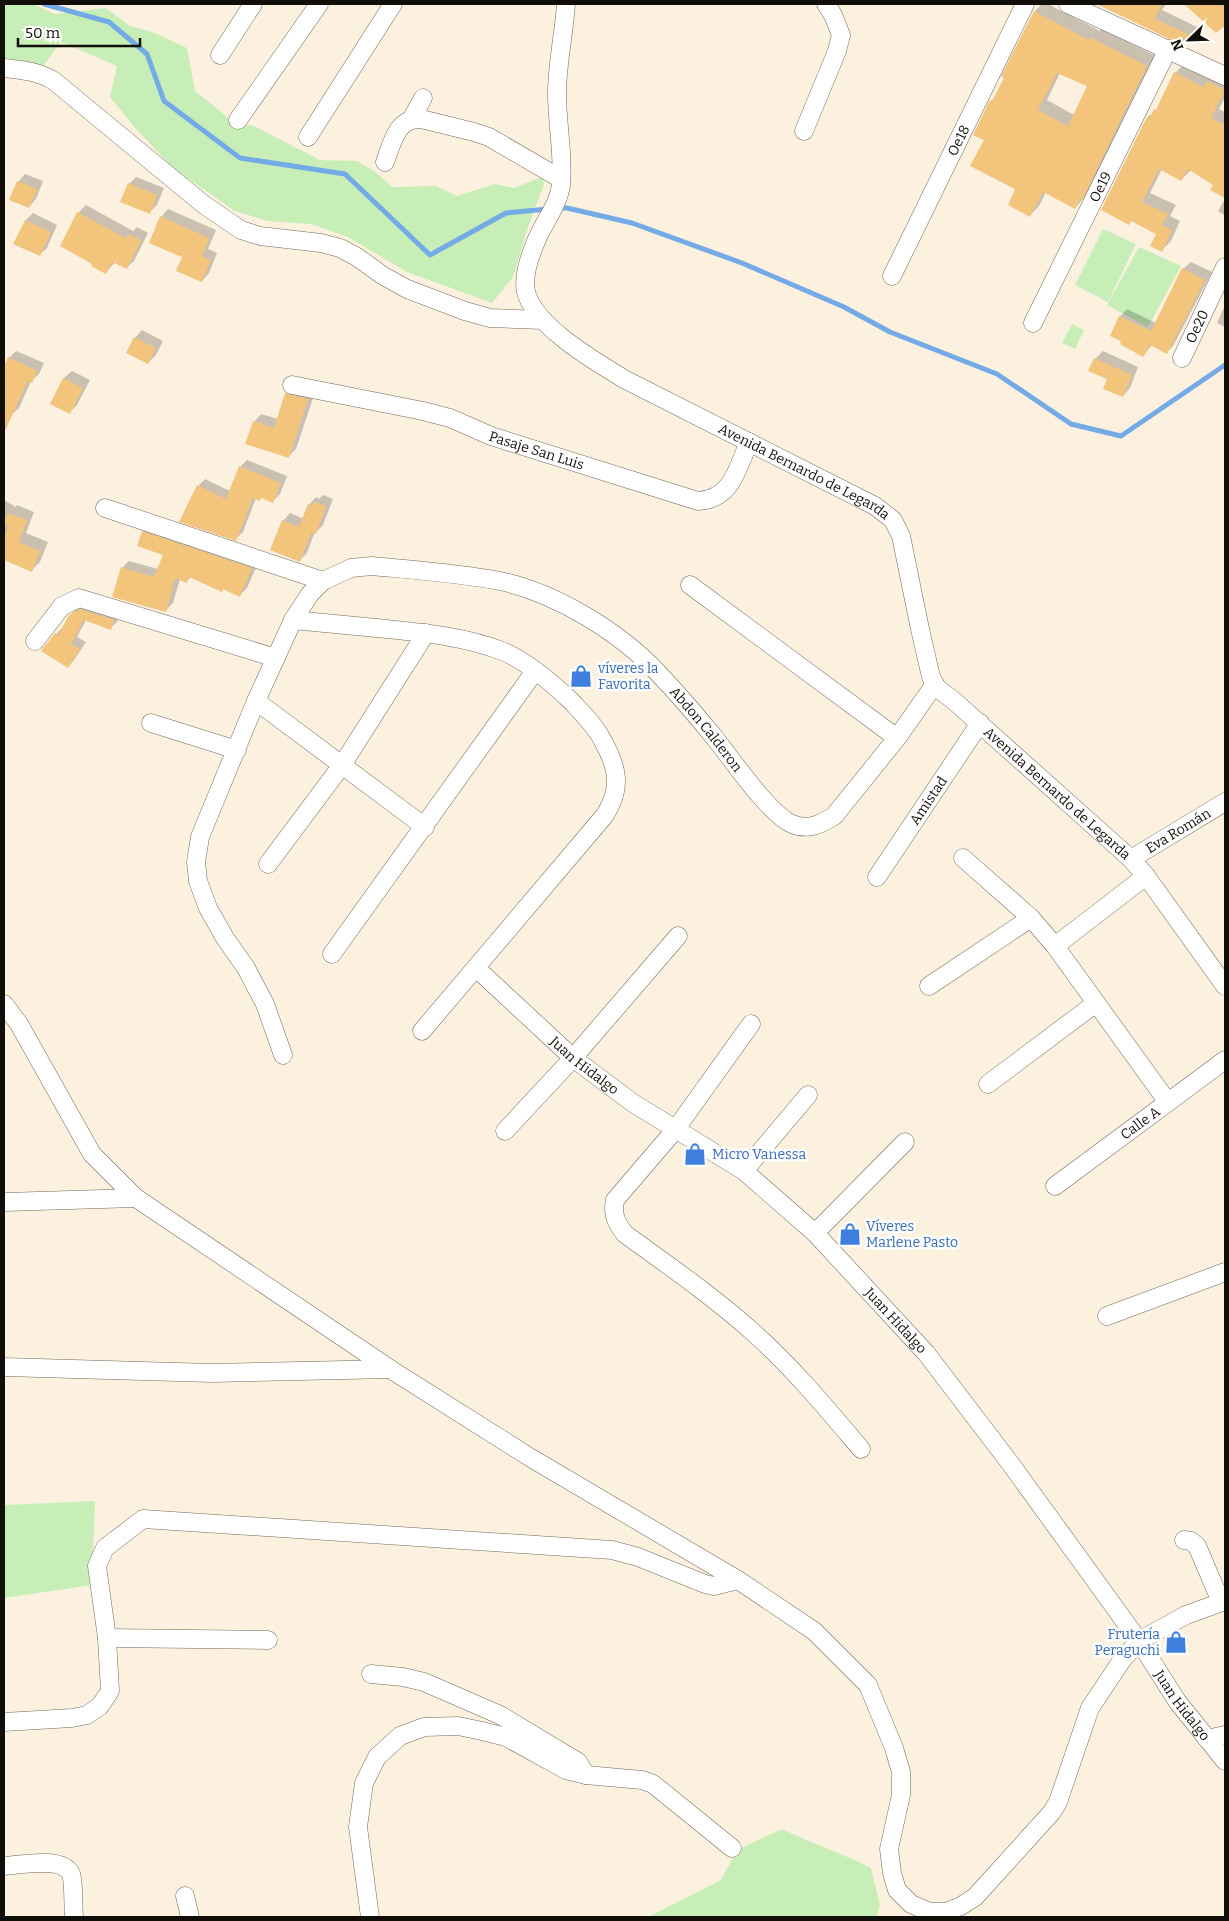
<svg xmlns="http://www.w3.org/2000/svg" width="1229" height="1921" viewBox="0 0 1229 1921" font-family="Bitter,serif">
<rect width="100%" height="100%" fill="#fcf0df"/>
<g fill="#c8eeb8">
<polygon points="4,4 33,4 55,14 106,8 130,26 152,32 187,48 195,91 235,123 254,126 320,160 357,161 376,172 392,187 436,186 457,196 495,184 514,188 542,177 544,184 528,227 513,277 492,303 407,272 348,237 311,224 267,221 235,211 174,169 136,129 110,97 117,66 61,42 44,65 4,58"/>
<polygon points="1103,229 1136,244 1108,302 1075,285"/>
<polygon points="1139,247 1181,266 1148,327 1107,305"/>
<polygon points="1072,324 1084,330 1075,349 1062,343"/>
<polygon points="95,1501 92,1585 4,1598 4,1505"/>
<path d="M782,1829c29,14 59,24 89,39l9,37 -3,12h-229l73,-37 16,-30z"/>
</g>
<g fill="#0003" fill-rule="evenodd">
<path d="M1042,4h6l52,27 1,-2 55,27 -65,133 -7,9 -9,10 -29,-16 -7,14 -9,9 -13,-26 -31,-50 -11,-5 16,-33 5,-5 39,-85zM1060,73l28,13 -14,29 -27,-15z"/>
<polygon points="1096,4 1166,4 1162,10 1197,27 1192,36 1184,44"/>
<polygon points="1191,4 1225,4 1225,25 1222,27"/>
<polygon points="1184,64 1225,77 1225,97 1219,109 1225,112 1225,197 1212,190 1214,185 1191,170 1181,180 1162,169 1150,193 1176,205 1170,216 1180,221 1171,241 1162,250 1157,233 1132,220 1129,223 1148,117 1157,109 1175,73"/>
<polygon points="25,174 43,181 36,199 29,207 18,182"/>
<polygon points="136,177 164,188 157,205 150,212 129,184"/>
<polygon points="1225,199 1225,216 1218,211"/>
<polygon points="86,205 133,231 137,227 148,233 134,261 126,268 115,262 106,273 78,213"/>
<polygon points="168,209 216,230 208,249 217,253 209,273 202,281 183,256 161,217"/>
<polygon points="33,213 57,225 47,248 39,255 15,243 26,220"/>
<polygon points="1191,262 1212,272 1173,346 1166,353 1152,345 1143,356 1123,340 1111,335 1120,316 1127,309 1156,323 1183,269"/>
<polygon points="1225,305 1225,327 1217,323"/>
<polygon points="142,330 163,341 156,355 148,363 135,338"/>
<polygon points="16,351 44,363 39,374 31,381 19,408 11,415 4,411 4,378 10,372 9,358"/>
<polygon points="1103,351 1138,367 1130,388 1123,396 1095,359"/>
<polygon points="72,371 90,380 77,405 69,413 51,404 64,378"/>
<polygon points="294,386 315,392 296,449 288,457 254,422 261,414 278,419 286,394"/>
<polygon points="247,460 287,476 280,494 272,502 262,497 256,498 243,532 235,539 198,486 205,479 230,491 240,467"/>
<polygon points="323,495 333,499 323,525 314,534 307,553 300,560 283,521 290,513 304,519 309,505 316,497 319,499"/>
<polygon points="4,500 16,507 17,505 34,512 26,533 48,542 40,562 32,570 4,559"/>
<polygon points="150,525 259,561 247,588 240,595 191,577 186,582 180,579 173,603 165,611 122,568 129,561 158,569 165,554 143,532"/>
<polygon points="87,603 120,613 117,622 110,628 86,620 77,637 86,642 74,660 68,667 56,634 63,627 70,615 77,608"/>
</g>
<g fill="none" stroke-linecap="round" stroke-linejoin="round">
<g stroke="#74abe7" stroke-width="5">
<polyline points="44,4 109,22 147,54 164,101 240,158 345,174 430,255 506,213 548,209"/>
<polyline points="557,208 567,208 632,223 742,263 844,307 890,332 997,374 1071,424 1121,436 1225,365"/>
</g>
</g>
<g fill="#f2c47c" fill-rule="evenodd">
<polygon points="1097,4 1162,4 1155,19 1190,35 1184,46"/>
<polygon points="1184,4 1220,4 1225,9 1225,26 1216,33"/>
<path d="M1034,11l55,29 2,-2 56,28 -65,134 -2,-1 -5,10 -32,-17 -13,25 -22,-12 7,-16 -45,-23 14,-26 -11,-5 17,-35 2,1 12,-23 -3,-2zM1057,73l30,13 -19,40 -30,-16z"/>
<polygon points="1174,72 1204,87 1207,81 1225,90 1211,118 1225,125 1225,198 1210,190 1213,185 1188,169 1181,181 1159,169 1142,202 1168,214 1162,225 1172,230 1162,252 1150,246 1156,234 1131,221 1129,225 1101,210 1147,117 1150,118 1154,109 1156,110"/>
<polygon points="17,181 37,189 29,208 9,200"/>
<polygon points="128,183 157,195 150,214 120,202"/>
<polygon points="77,212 126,238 128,234 141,240 127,269 112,262 106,274 91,266 92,264 60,246"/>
<polygon points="160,216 209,238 202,256 211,260 202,282 176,271 182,257 149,243"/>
<polygon points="25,220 51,232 40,256 13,244"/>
<polygon points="1182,268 1205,280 1167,354 1150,345 1143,357 1120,344 1121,341 1110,336 1119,316 1151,331"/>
<polygon points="134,337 156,348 148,364 126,353"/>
<polygon points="8,357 37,371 32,383 28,381 4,433 4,367"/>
<polygon points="1094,358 1132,375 1123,397 1103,389 1107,379 1088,371"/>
<polygon points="63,378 83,388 70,414 50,404"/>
<polygon points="285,393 308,399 289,458 245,444 253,421 274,428"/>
<polygon points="239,466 281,483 273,503 261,498 260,501 253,498 236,541 179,522 197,485 226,499"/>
<polygon points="314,502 326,506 316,534 311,533 300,562 270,550 282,520 299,527 308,504 312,506"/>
<polygon points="8,513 27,520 19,542 40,551 32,572 4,560 4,537 8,527 4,524"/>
<polygon points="142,531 252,568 240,597 223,589 222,592 189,577 187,583 175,578 166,612 112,597 121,567 154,577 163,555 137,546"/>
<polygon points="80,609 114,620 111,630 84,620 71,644 80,649 68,668 41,651 55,633 58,635 69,615"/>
</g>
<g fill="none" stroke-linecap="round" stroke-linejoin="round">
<defs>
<g id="minor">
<path id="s1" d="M566,4c-2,30 -9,60 -9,90 0,29 7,64 4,91 -3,22 -19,39 -26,59 -6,14 -12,33 -9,48 9,35 69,69 98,87l251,127 18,14 8,16 19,93 11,48 6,11 16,12 178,159 15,17 79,110"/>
<polyline points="1068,4 1225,76"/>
<polyline points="220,55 253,4"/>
<path d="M4,68c18,2 34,3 50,13l149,123 38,26 19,6 61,7 19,5 17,9 25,18 25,14 58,22 25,7 53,2"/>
<polyline points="412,118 423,98"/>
<polyline points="238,120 319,4"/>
<polyline points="804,131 837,51 841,35 833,15 826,4"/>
<polyline points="308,137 393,4"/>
<path d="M385,162c7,-19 12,-45 36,-43l53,13 15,5 72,42"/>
<path id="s2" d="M892,276l133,-272"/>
<path id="s3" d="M1033,323l135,-274"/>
<path id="s4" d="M1182,358l43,-91"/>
<path id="s5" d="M292,385l131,26 27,7 41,18 207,65c34,-2 39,-32 51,-59"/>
<polyline points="105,508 323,581"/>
<polyline points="690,585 897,738"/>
<path d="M293,620c31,3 63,6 94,9 39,4 79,8 115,22 23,9 50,32 68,49 12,13 25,25 33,41 15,27 19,47 2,74l-183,216"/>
<polyline points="35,641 62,606 79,598 276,658"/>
<polyline points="256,701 425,827"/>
<polyline points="151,723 237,750"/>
<polyline points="963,858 1031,918 1055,946 1167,1101"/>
<path id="s6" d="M1131,859l94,-57"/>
<polyline points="268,864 342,765 426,633"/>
<path id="s7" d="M877,877l103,-154"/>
<polyline points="1055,946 1146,876"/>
<polyline points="332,954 535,671"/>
<path id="s8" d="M476,968l97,90 60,45 111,68 71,62 111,120 84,110 129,178 38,60 48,60"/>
<polyline points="929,986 1031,918"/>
<polyline points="4,1004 19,1024 92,1154 136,1198 390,1369 531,1458 738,1580 814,1631 868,1685 894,1748 901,1772 901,1795 889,1849 892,1873 897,1890 911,1904 930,1912 946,1912 961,1906 975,1897 1052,1812 1058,1802 1090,1708 1122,1660 1139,1641 1186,1615 1225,1601"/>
<path d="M751,1024l-76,106 -60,70c-3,14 1,23 10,34 44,32 89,63 130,100 38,34 72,75 106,115"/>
<path id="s9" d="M283,1055l-18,-51 -19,-36 -21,-30 -17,-30 -10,-27 -2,-19 4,-25 56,-136 37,-81 17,-26 13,-13 28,-13 21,-2c42,4 86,7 128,15 56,12 120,51 159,93 19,20 37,41 55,63 17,21 55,77 78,87 16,7 29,0 42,-8l63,-78 38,-54"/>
<polyline points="988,1084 1096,1003"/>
<polyline points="505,1131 573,1058 678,936"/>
<polyline points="744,1171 808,1095"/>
<path id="s10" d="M1055,1186l170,-126"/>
<polyline points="4,1202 136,1198"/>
<polyline points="815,1233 905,1142"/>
<polyline points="1107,1316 1225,1272"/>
<polyline points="4,1367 212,1373 390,1369"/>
<polyline points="1184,1540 1191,1541 1197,1546 1221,1602"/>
<polyline points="107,1638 268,1640"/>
<polyline points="371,1674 403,1677 424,1682 500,1715 578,1762 586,1775"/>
<polyline points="4,1722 72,1718 87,1715 100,1706 110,1691 107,1638 97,1566 105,1548 143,1519 612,1550 638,1557 705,1584 714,1586 738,1580"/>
<polyline points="1207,1739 1225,1735"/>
<path d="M4,1866c16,-1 59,-10 67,8 3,8 2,33 3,43"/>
<polyline points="185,1896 190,1917"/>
<polyline points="370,1917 358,1827 364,1783 377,1757 400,1736 424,1727 458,1726 482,1731 506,1737 566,1770 586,1775 642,1780 653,1784 732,1848"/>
</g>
</defs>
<use href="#minor" stroke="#73695a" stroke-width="19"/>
<use href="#minor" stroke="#fff" stroke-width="18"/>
</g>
<defs>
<symbol id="shop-bare" viewBox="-9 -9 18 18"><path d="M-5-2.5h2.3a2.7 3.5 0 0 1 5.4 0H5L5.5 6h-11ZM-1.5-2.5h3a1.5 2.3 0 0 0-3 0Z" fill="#3f7fe0" stroke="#fff" stroke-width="2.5" paint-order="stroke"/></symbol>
</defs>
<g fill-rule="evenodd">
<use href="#shop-bare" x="565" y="660" width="32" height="32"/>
<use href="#shop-bare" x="679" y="1138" width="32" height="32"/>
<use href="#shop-bare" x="834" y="1218" width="32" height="32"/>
<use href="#shop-bare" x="1160" y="1626" width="32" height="32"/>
</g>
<g text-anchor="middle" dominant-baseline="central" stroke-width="5" stroke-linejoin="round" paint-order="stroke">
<g font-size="14" fill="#120e09" stroke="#fff">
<text stroke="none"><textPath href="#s2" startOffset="151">Oe18</textPath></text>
<text stroke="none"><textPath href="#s3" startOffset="152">Oe19</textPath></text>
<text stroke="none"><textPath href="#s4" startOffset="35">Oe20</textPath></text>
<text stroke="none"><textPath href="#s5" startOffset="254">Pasaje San Luis</textPath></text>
<text stroke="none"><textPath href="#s1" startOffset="632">Avenida Bernardo de Legarda</textPath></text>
<text stroke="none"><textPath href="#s9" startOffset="965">Abdon Calderon</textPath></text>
<text stroke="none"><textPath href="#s1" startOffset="1068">Avenida Bernardo de Legarda</textPath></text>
<text stroke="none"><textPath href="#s7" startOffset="92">Amistad</textPath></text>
<text stroke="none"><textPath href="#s6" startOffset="55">Eva Román</textPath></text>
<text stroke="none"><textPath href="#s8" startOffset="146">Juan Hidalgo</textPath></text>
<text stroke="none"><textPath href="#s10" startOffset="106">Calle A</textPath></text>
<text stroke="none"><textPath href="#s8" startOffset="551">Juan Hidalgo</textPath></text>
<text stroke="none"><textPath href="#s8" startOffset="1031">Juan Hidalgo</textPath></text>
</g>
<g font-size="14" fill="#366cbe" stroke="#fff" text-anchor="start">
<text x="598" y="668">víveres la<tspan x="598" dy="16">Favorita</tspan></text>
<text x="712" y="1154">Micro Vanessa</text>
<text x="866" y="1226">Víveres<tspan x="866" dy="16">Marlene Pasto</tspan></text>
<text x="1160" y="1634" text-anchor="end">Frutería<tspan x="1160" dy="16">Peraguchi</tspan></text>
</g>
</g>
<rect width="1229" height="1921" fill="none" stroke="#120e09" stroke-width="10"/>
<g transform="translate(1189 40) rotate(247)" stroke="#ffffff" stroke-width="4" paint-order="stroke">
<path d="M0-4L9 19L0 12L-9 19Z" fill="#120e09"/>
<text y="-8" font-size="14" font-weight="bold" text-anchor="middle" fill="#120e09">N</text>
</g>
<path d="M18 38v8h122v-8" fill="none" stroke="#120e09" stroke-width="2.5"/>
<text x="25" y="38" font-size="15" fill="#120e09" stroke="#ffffff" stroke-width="4" paint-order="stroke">50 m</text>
</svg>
